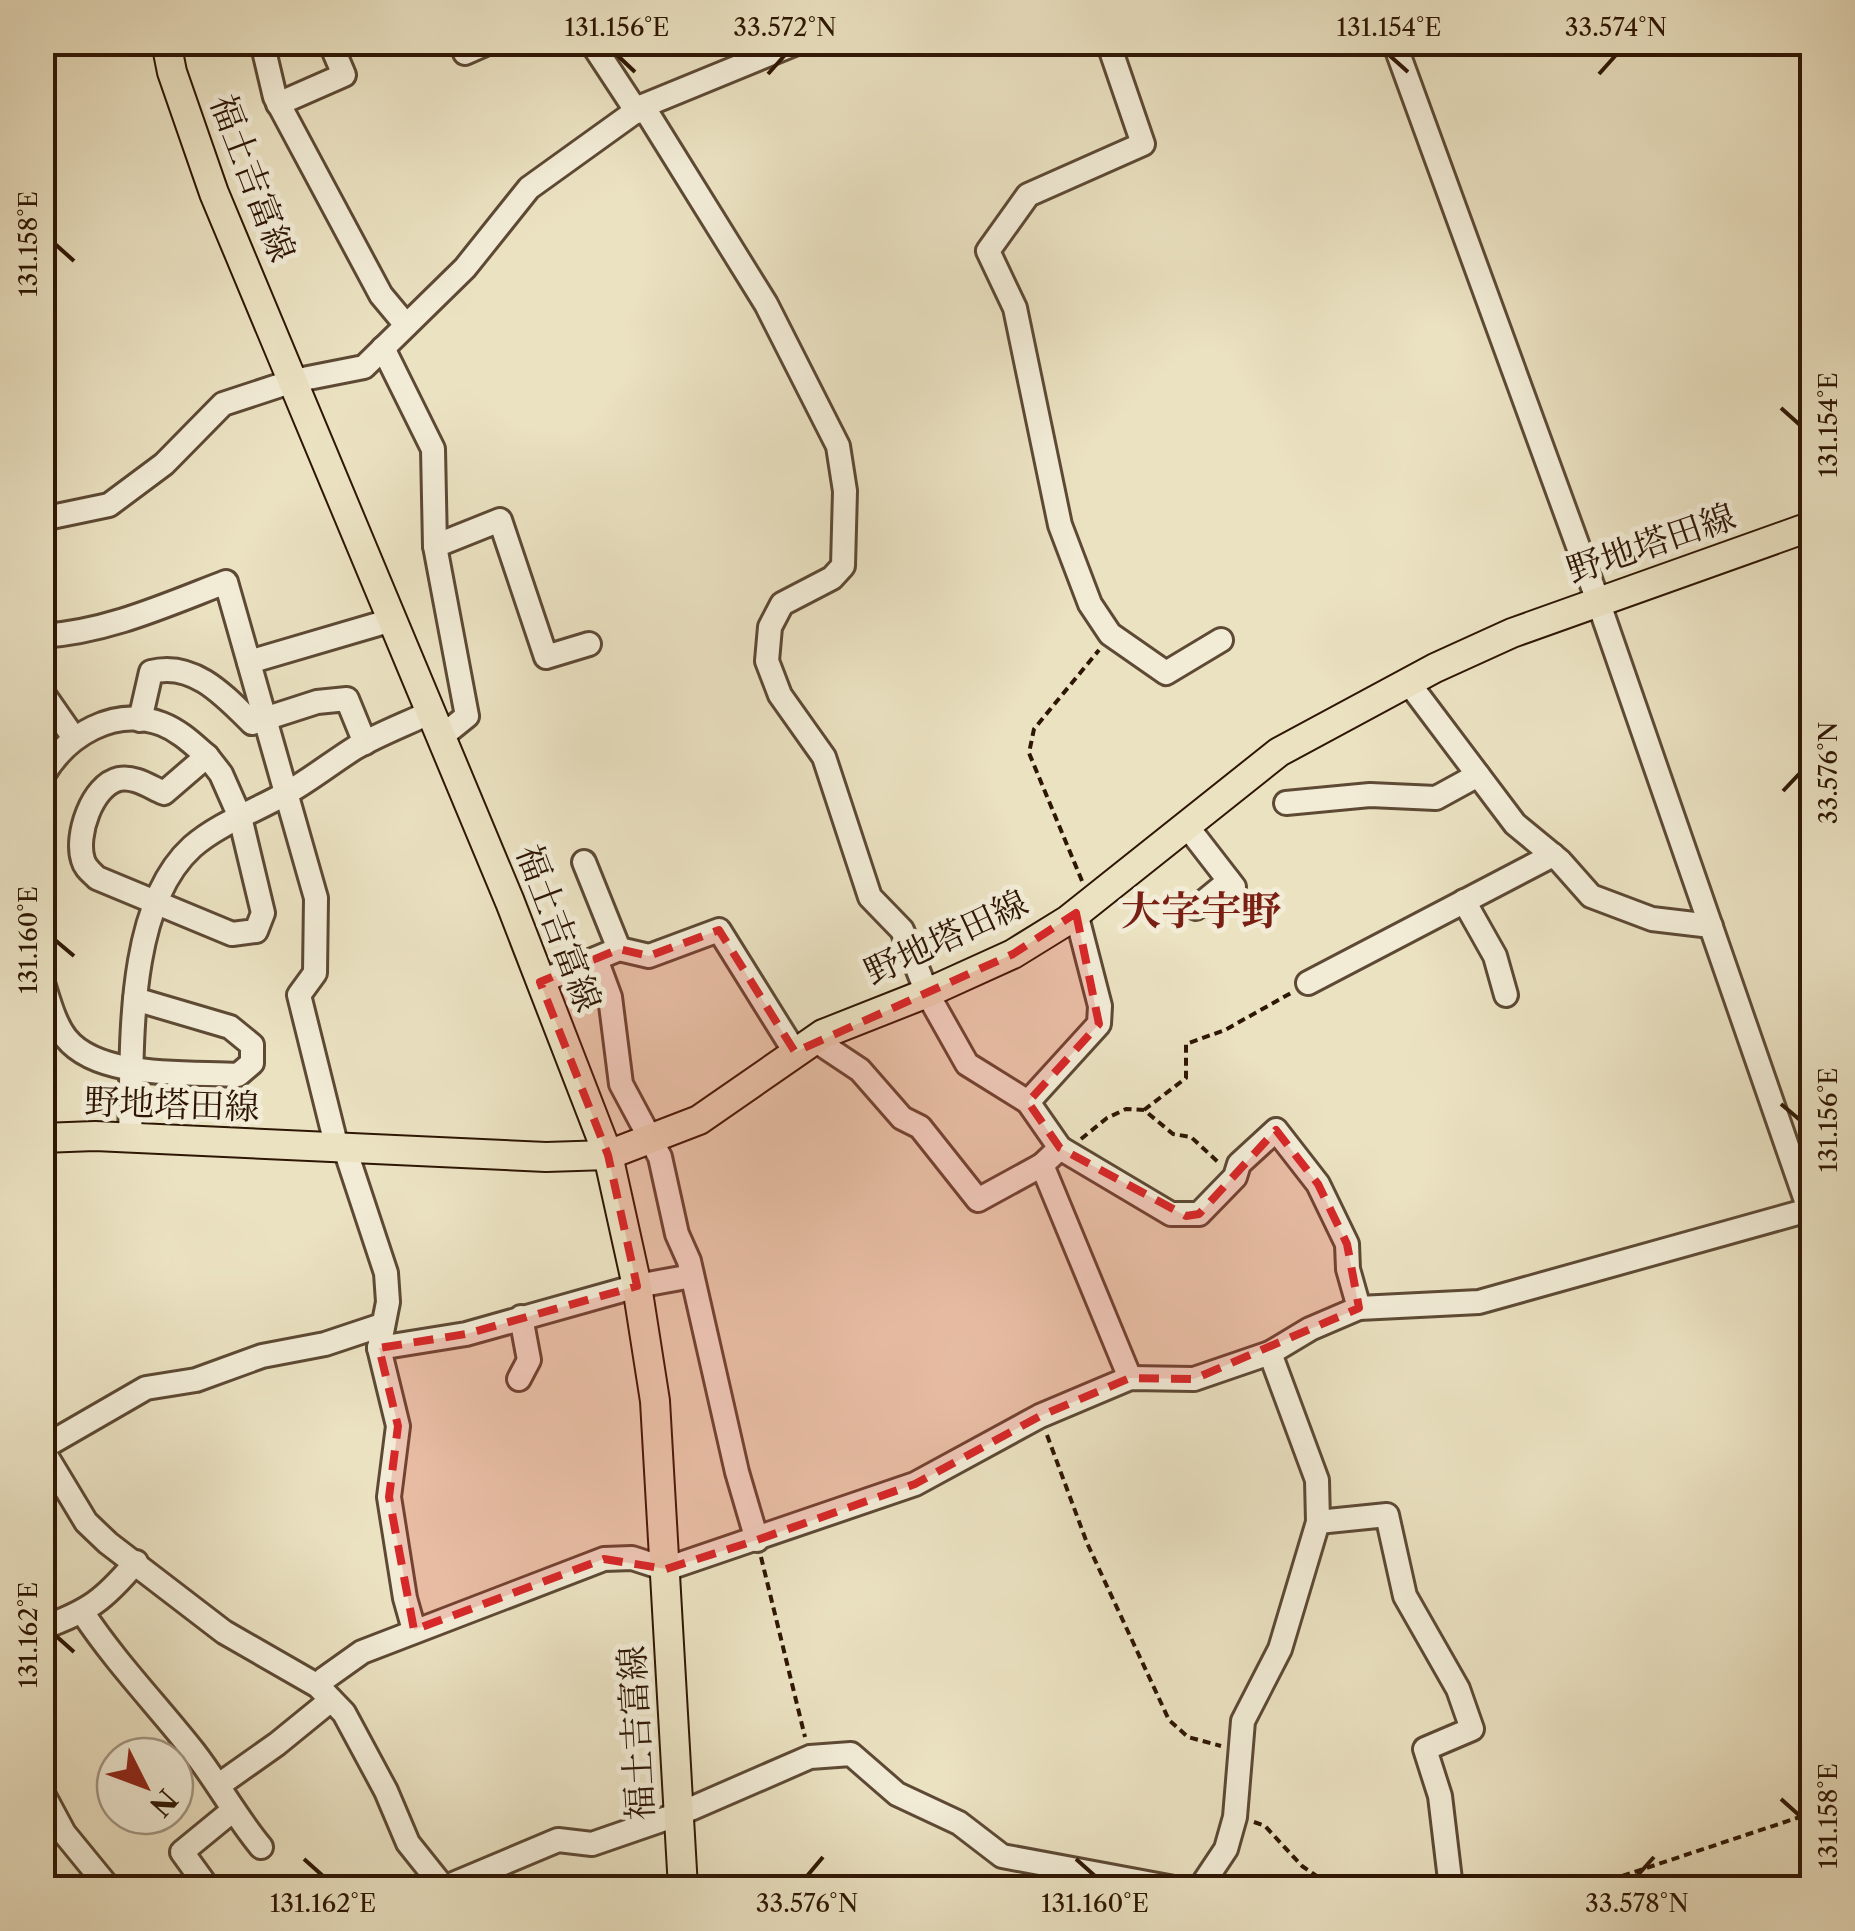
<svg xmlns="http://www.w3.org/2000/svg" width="1855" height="1931" viewBox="0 0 1855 1931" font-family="'Libre Caslon Text','Noto Serif JP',serif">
<rect width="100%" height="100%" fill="#ebe2c2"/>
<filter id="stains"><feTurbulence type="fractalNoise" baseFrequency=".002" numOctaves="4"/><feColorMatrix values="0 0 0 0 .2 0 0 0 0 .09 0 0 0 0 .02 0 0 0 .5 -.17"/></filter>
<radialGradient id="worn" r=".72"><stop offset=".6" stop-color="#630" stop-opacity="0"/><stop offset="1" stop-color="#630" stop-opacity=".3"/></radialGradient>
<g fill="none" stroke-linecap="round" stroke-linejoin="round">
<defs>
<g id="minor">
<polyline points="262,42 275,97 381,295 406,325"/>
<polyline points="591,42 637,112"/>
<polyline points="1108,42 1143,144 1028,195 988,251 1015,308 1060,525 1090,604 1110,634 1166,673 1221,640"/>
<polyline points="1394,42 1598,601 1812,1218"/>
<polyline points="465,53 490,42"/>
<polyline points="278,104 344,75 330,42"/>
<polyline points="643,106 766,304 838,446 845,491 843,566 832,578 782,604 770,627 767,661 780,695 824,757 870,897 902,930 927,993 967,1064 1028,1102 1060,1148 1042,1165 1130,1378"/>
<polyline points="383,348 433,449 435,546"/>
<polyline points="42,519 109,505 164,464 223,404 293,381 364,367 465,268 529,188 643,106 799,42"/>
<path d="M42,636c65,-4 124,-31 184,-54l90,316 -1,75 -16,22 38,153"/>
<polyline points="249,662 392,620"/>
<polyline points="1408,682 1515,824 1560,861 1591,896 1652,919 1711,926"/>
<polyline points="42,692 74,738"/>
<path d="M140,720l11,-48c42,-11 73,23 101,51l65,-21 30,-3 18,44"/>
<polyline points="441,737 467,716 435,546 500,520 546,657 589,644"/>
<path d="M207,756l14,18 19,43 23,96 -7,18 -24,3 -135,-56c-6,-6 -12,-10 -14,-18 -8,-24 9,-75 36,-81 16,-3 31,8 45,14z"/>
<path d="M42,777c24,-42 72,-71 120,-53 18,7 31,20 45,32"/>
<polyline points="1286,803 1370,795 1436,798 1478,775"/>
<polyline points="1186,825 1234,887"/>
<polyline points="584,862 619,949"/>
<polyline points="1464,901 1495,956 1506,995"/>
<polyline points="1196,908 1229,881"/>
<polyline points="596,959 610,997 621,1084 660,1157 677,1234 689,1261 737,1472 757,1540"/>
<path d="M42,980c6,18 12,43 24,58 33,41 122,34 172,37l14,-12v-18l-22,-18 -95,-28"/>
<polyline points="540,982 619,949 649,956 719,930 795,1052"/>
<polyline points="1308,983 1553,855"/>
<polyline points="815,1040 860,1070 902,1118 920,1127 978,1200 1042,1165"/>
<polyline points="1028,1102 1099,1024 1100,1006 1076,913"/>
<path d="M130,1138c3,-85 -6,-229 62,-291 26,-23 63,-36 93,-53 24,-13 46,-31 70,-46 24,-14 51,-24 76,-36"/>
<polyline points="1060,1148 1171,1214 1199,1214 1235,1177 1239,1164 1276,1130 1318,1184 1347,1244 1348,1269 1359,1308"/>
<polyline points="345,1149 386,1273 388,1302 379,1348 398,1426 389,1497 405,1598 414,1630"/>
<polyline points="379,1348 466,1334 637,1286 692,1276"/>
<polyline points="519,1379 529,1360 521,1317"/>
<polyline points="42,1448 146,1388 196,1380 262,1356 325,1344 382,1325"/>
<polyline points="42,1449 86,1522 108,1543 224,1632 318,1686 344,1713 386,1791 408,1843 444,1888"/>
<polyline points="1318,1522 1387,1515 1405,1596 1458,1689 1472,1729 1425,1749 1440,1796 1451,1888"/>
<path d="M83,1613c33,50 74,92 111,139 24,31 42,65 67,95"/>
<path d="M42,1628c47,-17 62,-28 94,-66"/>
<polyline points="324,1679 362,1652 604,1559 632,1558 666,1569 915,1484 1040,1416 1130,1378 1194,1379 1270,1353 1310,1329 1359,1308 1479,1302 1812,1209"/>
<polyline points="219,1785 277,1744 331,1700"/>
<polyline points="42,1792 64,1833 109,1888"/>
<polyline points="208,1888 182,1852 232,1811"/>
<polyline points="444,1888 558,1840 592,1844 679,1814 810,1757 851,1754 897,1794 959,1823 1002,1856 1174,1888"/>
<polyline points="1200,1888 1226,1849 1235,1817 1243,1721 1280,1649 1318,1522 1317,1480 1270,1353"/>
</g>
<g id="major">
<polyline points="166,42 172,72 214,193 510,902 608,1155 637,1286 655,1401 683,1888"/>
<polyline points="42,1138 95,1136 546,1157 608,1155 699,1120 823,1034 927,993 1013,954 1068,920 1279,752 1435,668 1512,633 1812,526"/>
</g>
</defs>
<use href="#minor" stroke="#5d4934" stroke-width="28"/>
<use href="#major" stroke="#2e1604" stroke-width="32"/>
<g stroke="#2e1604" stroke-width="4" stroke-dasharray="8 5" stroke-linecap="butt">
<polyline points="1082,881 1029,753 1034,729 1099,650"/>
<polyline points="1144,1110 1186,1078 1186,1044 1225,1030 1291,993"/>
<polyline points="1081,1139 1107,1118 1126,1109 1144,1110 1173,1134 1191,1137 1218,1162"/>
<polyline points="1047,1435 1087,1543 1169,1720 1188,1737 1221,1746"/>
<polyline points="761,1557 805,1737"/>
<polyline points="1254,1822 1265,1826 1302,1866 1334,1888"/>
<polyline points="1572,1888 1592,1886 1812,1813"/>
</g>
<use href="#minor" stroke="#f2ecd7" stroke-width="22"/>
<use href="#major" stroke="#ebe2c2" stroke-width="28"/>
</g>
<path fill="#d62828" fill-opacity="0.2" stroke="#d62828" stroke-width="8" stroke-dasharray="20 12" stroke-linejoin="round" d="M1076,913l23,111 -71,78 32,46 126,68 13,-2 77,-84 42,54 29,60 12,64 -165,71 -64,-1 -90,38 -125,68 -158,56 -91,29 -62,-10 -190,71 -25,-133 9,-71 -19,-78 87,-14 171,-48 -29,-131 -68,-173 79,-33 30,7 70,-26 76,122 218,-98z"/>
<path fill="none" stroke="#2e1604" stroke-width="4" d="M617,55l18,17M1389,55l19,17M768,74l17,-19M1599,74l17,-19M55,244l19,17M1781,408l19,17M1783,791l17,-18M55,940l19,16M1781,1104l19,16M55,1635l19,17M1781,1799l19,17M304,1859l19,17M1076,1859l19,17M807,1876l16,-19M1637,1876l17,-19"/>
<g text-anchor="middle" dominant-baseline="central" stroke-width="10" stroke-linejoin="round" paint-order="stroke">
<g font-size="35" fill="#2e1604" stroke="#f2ecd7">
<text transform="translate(253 178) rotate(69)">福土吉富線</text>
<text transform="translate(1651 543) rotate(-19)">野地塔田線</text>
<text transform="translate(559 928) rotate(69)">福土吉富線</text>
<text transform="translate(946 937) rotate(-25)">野地塔田線</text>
<text transform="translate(172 1104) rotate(2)">野地塔田線</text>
<text transform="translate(636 1733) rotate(-93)">福土吉富線</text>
</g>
<g font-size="40" font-weight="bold" fill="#7a1f14" stroke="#f2ecd7">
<text x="1201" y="910">大字宇野</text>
</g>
</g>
<rect width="1855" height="1931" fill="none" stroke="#ebe2c2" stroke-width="110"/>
<g transform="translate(145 1786) rotate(132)"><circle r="48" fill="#f2ecd7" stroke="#a49683" stroke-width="2.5"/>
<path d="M0-8L18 38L0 25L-18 38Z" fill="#8f2418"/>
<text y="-15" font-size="28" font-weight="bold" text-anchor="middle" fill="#2e1604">N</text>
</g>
<rect x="55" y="55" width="1745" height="1821" fill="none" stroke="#2e1604" stroke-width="4"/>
<g font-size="25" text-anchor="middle" fill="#2e1604">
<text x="617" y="36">131.156°E</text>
<text x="785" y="36">33.572°N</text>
<text x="1389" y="36">131.154°E</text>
<text x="1616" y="36">33.574°N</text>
<text transform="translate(28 244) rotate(-90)" y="9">131.158°E</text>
<text transform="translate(1828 425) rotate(-90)" y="9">131.154°E</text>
<text transform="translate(1828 773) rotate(-90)" y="9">33.576°N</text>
<text transform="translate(28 940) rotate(-90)" y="9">131.160°E</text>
<text transform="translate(1828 1120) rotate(-90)" y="9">131.156°E</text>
<text transform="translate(28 1635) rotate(-90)" y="9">131.162°E</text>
<text transform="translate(1828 1816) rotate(-90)" y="9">131.158°E</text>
<text x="323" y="1912">131.162°E</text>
<text x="807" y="1912">33.576°N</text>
<text x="1095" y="1912">131.160°E</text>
<text x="1637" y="1912">33.578°N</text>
</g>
<rect width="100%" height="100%" filter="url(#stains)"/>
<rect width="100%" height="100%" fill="url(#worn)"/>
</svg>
